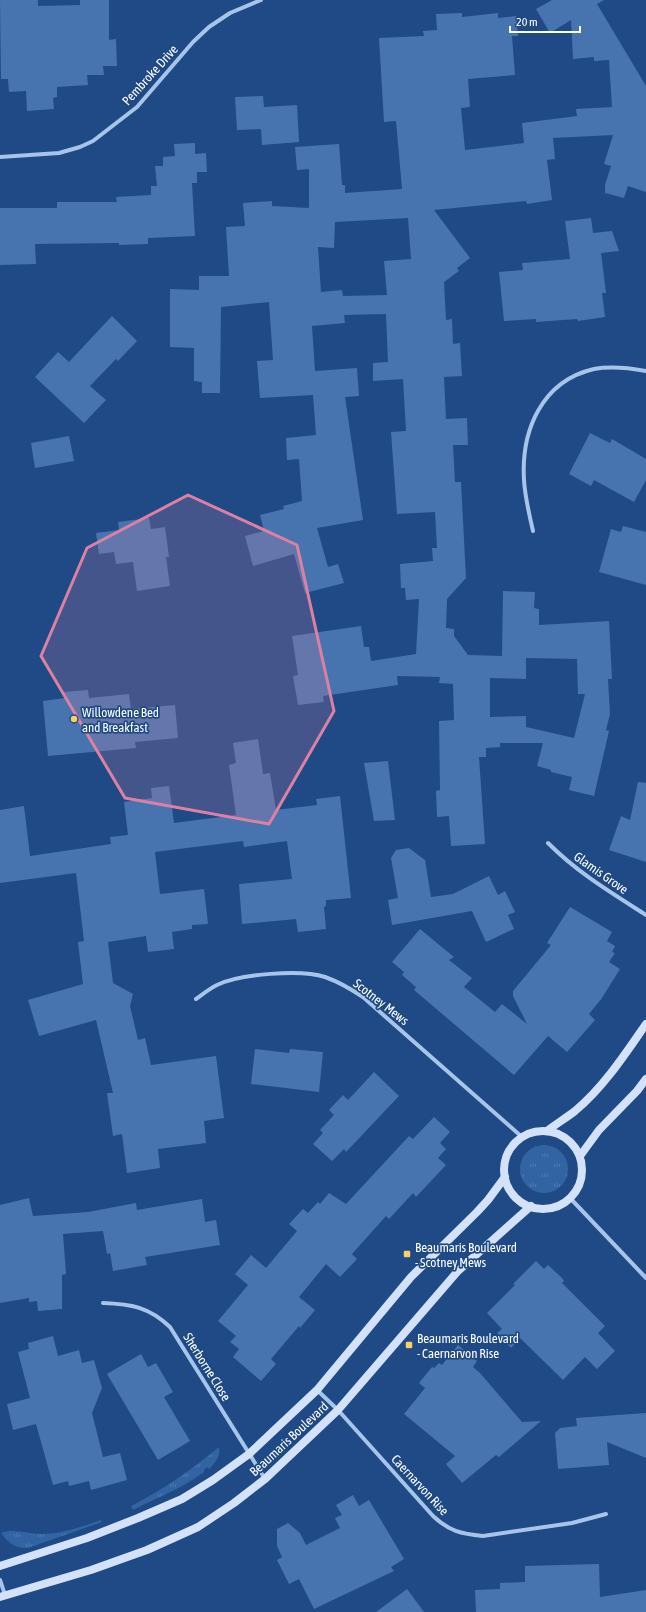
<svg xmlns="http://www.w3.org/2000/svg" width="646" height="1612" viewBox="0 0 646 1612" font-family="'Asap Condensed',sans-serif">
<defs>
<pattern id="grass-tufts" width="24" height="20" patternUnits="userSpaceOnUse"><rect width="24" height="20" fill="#3263a3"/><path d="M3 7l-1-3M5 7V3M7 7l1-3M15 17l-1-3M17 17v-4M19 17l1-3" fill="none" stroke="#517ab1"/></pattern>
</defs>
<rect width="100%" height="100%" fill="#1f4a85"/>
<g fill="url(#grass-tufts)">
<circle cx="544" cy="1169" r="24"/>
<path d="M219,1447c2,9 -4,16 -10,22l-2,-2 -3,3v2c-21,16 -48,26 -71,38l-2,-4c32,-16 60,-36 88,-59z"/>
<path d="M101,1520l1,2 -74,26c-12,1 -20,-5 -27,-15 12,-5 28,1 40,1 21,0 40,-7 60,-14z"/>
</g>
<g fill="#4774ae" fill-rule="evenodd">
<polygon points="0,0 38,0 38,6 80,5 80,0 109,0 109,40 116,39 117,66 103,66 104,75 87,75 88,85 57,87 57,97 53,98 54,109 27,111 26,91 9,92 8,79 1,79"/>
<path d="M552,0h52l-7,4 49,82v106l-18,-6 -4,12 -19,-5v-8l6,-19 -7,-2 9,-29 -60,3 2,21 -8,1 5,40 -25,4 -1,-3 -92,9 36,48 -13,10 2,3 -15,11 2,38 6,-1 1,25 7,-1 2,33 -18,1 2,42 21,-1 1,27h-15l2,37h6l5,96 -19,21 -1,29 8,1v7l14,19 34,1 1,-65 32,1 -1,16 5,1v16l70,-4 3,58h-4l2,35 -4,16 3,1 -15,65 -25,-6 3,-13 -21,-5v-2l-14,-4 6,-23h-43v4l-14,1v9h-7l6,87 -34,2 -2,-30 -12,1 -1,-26 4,-1 -1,-69 15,-1 -1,-36 -14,-1 1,-6 -43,-1 1,9 -75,11 1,6 -26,3 -5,-29 5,-1 -6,-39 69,-10 3,21h5l2,14 45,-7 3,-55 -13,1 -1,-12h-4l-1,-24 33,-3 -1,-13h5l-2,-36 -38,2 -6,-82 15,-1 -3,-52 -30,2v-18l15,-1 -2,-48 -42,1 1,8 -33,3 3,45 42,-3 2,28 -14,1 18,123 -46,8 11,39 10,-3 6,19 -39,10 -11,-39 -41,12 -8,-30 19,-5 -4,-16 24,-6 -1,-3 19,-5 -3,-42 -12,1 -1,-22 30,-3 -3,-40 -53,3 -3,-37 16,-1 -4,-58 -48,5 -1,86h-18v-11l-8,-1v-33l-24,-1v-58l29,1v-14h30l-3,-49 19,-1 -2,-23 29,-2v5l37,2v-39l-12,1 -2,-23 44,-3 3,41h3v8l57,-4 -6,-68 -12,1 -5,-84 45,-2 -1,-5 14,-1 -1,-16 26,-1v4l36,-4v5l18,-2 2,20h-6l3,39 -47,4 2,28 -9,1 4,42 59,-7 -2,-20 55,-7 -1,-7 36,-2 -3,-47 -15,1v-4l-21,2 -2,-39 -21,13 -14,-24zM408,218l3,41 -27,2 3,34 -44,1 -1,-6 -21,2 -3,-45 16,1 1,-26zM526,658l51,1 1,35h7l-11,44 -48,-11v-11l-36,1v-39l36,1z"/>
<polygon points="263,96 264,107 297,105 299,142 262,145 261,129 237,130 235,97"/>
<polygon points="195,143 195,154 206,153 207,172 197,172 197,183 192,183 195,236 148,238 148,244 119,245 119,243 35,244 36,264 0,265 0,208 57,208 57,202 117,202 116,197 151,195 151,186 157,186 155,166 163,166 163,157 175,156 174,144"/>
<polygon points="591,218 593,233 612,231 619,251 601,253 606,293 602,293 605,317 578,321 577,319 536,322 536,319 504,321 499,272 523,270 522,263 570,259 565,221"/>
<polygon points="112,316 137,341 118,361 116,359 90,386 106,400 84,423 35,377 58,352 69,362"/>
<polygon points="590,433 610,443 612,439 646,459 646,480 634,502 594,480 591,486 569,474"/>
<polygon points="69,436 74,461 35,468 31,443"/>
<polygon points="149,518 151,529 165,527 169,557 166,557 170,586 137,591 133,562 116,564 114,552 99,554 96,533 119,530 118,522"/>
<polygon points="623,526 646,532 646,585 599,572 611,529 621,532"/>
<polygon points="88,690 89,698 129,694 131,709 175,705 178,738 135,742 136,748 48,756 43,701 65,698 64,692"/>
<polygon points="258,739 263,774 270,773 276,810 317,805 316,799 340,796 351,898 326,900 326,906 324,907 326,929 298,932 296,919 242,924 239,884 292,879 287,841 244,847 243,841 155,852 160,894 204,889 208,924 192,925 192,929 172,932 174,949 148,952 146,936 108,942 113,983 133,994 130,1006 138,1040 145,1038 151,1065 216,1056 224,1118 204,1121 206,1143 158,1149 160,1168 127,1173 122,1134 113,1136 107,1093 113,1093 96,1020 39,1036 28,1000 83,984 78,942 84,941 76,873 0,883 0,810 24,806 30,856 111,844 110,837 128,835 124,802 152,798 151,788 169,786 174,823 236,815 229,765 236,763 233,743"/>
<polygon points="388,761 395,820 374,821 364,763"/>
<polygon points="638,782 646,783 646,862 609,850 621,816 630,820"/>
<polygon points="409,848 425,860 431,897 453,894 489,876 498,895 505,891 515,912 508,915 514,929 486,942 472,911 392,925 388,900 398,898 391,858 396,850"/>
<polygon points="570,907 612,932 607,941 615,946 612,952 615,953 609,962 620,969 602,998 589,1014 595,1020 567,1052 548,1036 514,1075 414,990 416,987 402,975 404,972 392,962 420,929 454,957 449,960 472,978 464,987 495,1012 502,1004 527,1024 513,996 513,991 551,945 547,943"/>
<polygon points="255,1049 289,1053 290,1049 323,1052 319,1092 251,1084"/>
<polygon points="374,1072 399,1096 346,1152 344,1149 332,1161 313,1144 323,1133 320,1130 334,1115 329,1110 343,1095 348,1100"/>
<polygon points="434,1117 450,1132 440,1143 446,1149 438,1158 446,1165 416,1197 413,1193 389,1219 386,1216 352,1254 357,1259 340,1277 326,1264 299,1297 315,1310 300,1328 299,1326 271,1359 276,1364 261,1381 233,1357 239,1349 230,1342 236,1336 218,1321 248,1285 235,1274 251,1255 266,1268 297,1231 289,1224 303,1209 308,1213 318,1202 320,1204 329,1193 346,1204 409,1136 413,1139"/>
<polygon points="29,1198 33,1216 88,1212 136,1203 137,1210 202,1199 205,1222 216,1220 220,1245 145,1257 147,1265 113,1271 110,1253 107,1254 103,1231 63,1234 66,1274 62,1275 62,1309 38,1311 37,1301 29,1302 29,1298 0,1303 0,1205"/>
<polygon points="536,1261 544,1269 548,1265 562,1278 564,1281 562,1283 605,1326 598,1333 615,1351 597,1369 585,1357 563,1380 520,1338 511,1348 497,1333 502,1329 487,1313 515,1285 513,1284"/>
<polygon points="53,1336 58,1356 79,1350 82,1363 94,1360 102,1388 92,1413 103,1457 120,1453 127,1480 91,1490 89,1481 69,1486 68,1481 53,1485 36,1424 13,1430 7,1404 30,1398 18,1352 29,1349 28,1343"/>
<polygon points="458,1345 477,1361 473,1367 480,1373 522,1422 541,1421 499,1457 496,1455 462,1483 446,1464 455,1456 404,1414 425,1388 419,1383 432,1367 434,1368 439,1363 442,1365"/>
<polygon points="141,1354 148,1367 156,1363 173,1392 164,1397 190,1441 158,1460 107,1374"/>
<polygon points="646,1413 646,1458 607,1442 609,1465 558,1469 555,1433 560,1428 577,1426 576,1418"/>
<polygon points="353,1495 359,1506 369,1500 404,1559 391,1567 394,1571 314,1609 299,1579 289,1584 277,1560 282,1557 277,1546 277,1529 288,1523 300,1533 306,1545 340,1528 335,1518 342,1515 336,1505"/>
<polygon points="599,1564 600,1597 646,1590 646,1612 476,1612 475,1590 500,1589 500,1583 525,1582 525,1566"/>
<polygon points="407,1589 424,1612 376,1612"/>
</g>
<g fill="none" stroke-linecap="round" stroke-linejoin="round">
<g stroke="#a7c4ea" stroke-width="4">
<polyline points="0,157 59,153 80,147 93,141 137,107 193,42 209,27 230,13 261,0"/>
<path d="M533,531c-4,-17 -8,-34 -9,-51 -3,-50 18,-99 70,-111 17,-3 35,-1 52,2"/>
<path d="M548,843c30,30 62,49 98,72"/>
<path d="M196,999c7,-5 13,-10 21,-14 23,-11 84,-16 108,-8 14,5 26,12 38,20l159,140"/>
<polyline points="570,1198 646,1278"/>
<path d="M103,1303c28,1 46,4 67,24l95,152"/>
<path d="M317,1390l21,20 95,106c16,15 28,18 50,20l89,-13 34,-9"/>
<polyline points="0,1580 5,1595"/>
</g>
<g stroke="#d3e2f8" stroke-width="8">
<path d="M547,1131c9,-7 19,-13 28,-20 28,-23 51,-58 71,-87"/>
<circle cx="543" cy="1170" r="39"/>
<polyline points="580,1156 599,1130 637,1091 646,1079"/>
<polyline points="0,1566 87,1538 138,1518 182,1499 213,1480 249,1454 317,1390 411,1277 477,1212 488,1200 505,1177"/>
<polyline points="0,1597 91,1570 147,1550 198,1527 234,1503 265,1479 338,1410 458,1271 531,1206"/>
</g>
</g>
<path fill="#dd80a5" fill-opacity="0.2" stroke="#dd80a5" stroke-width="3" stroke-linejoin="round" d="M188,495l109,50 37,166 -65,113 -144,-26 -84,-142 46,-108z"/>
<g fill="#f8d067" stroke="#1f4a85" stroke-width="1.5">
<circle cx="74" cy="719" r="4"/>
<rect x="403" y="1250" width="8" height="8" rx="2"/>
<rect x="405" y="1341" width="8" height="8" rx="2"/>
</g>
<g text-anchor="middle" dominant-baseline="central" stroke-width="3.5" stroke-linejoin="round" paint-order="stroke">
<g font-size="13" fill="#fff" stroke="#1f4a85">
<text transform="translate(150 75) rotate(-48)">Pembroke Drive</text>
<text transform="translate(601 873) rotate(35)">Glamis Grove</text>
<text transform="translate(381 1002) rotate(38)">Scotney Mews</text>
<text transform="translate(207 1367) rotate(58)">Sherborne Close</text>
<text transform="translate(289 1439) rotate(-43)">Beaumaris Boulevard</text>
<text transform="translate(420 1485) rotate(47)">Caernarvon Rise</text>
</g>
<g font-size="13" fill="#fff" stroke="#1f4a85" text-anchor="start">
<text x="82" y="712">Willowdene Bed<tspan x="82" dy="15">and Breakfast</tspan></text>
<text x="415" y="1247">Beaumaris Boulevard<tspan x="415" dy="15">- Scotney Mews</tspan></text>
<text x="417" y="1338">Beaumaris Boulevard<tspan x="417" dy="15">- Caernarvon Rise</tspan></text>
</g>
</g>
<path d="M510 26v6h70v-6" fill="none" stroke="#ffffff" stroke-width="2"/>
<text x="516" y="26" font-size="12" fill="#ffffff" stroke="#1f4a85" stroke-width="3" paint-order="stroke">20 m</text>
</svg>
